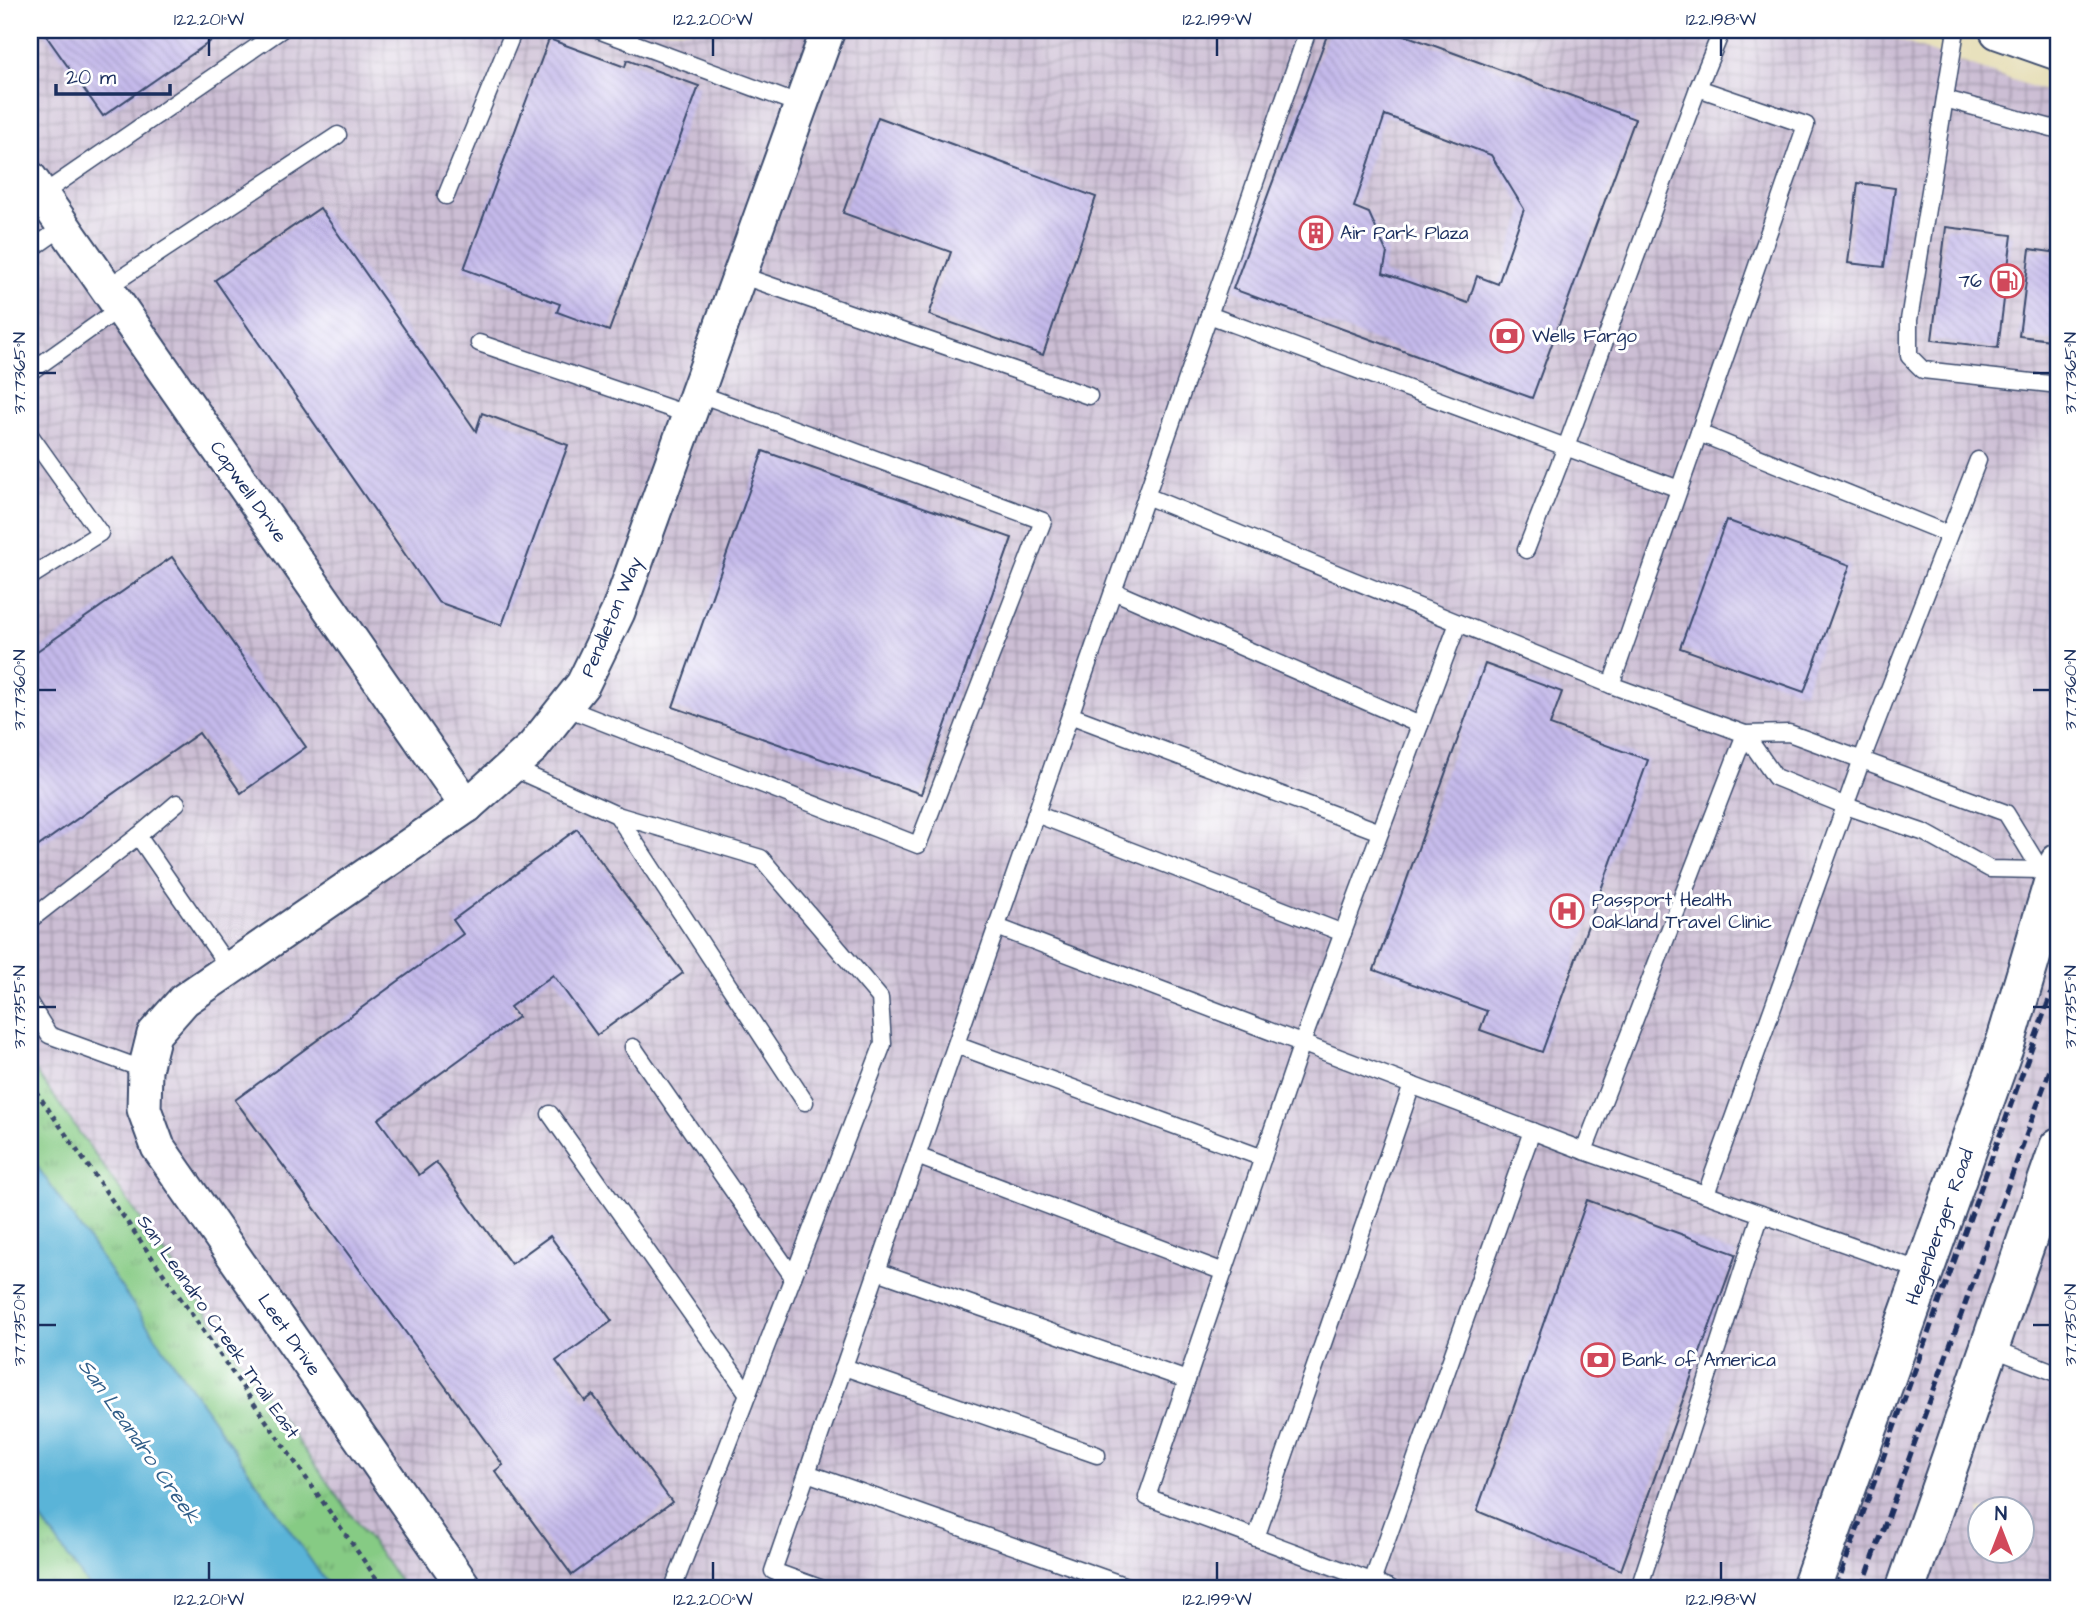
<svg xmlns="http://www.w3.org/2000/svg" width="2089" height="1618" viewBox="0 0 2089 1618" font-family="'Architects Daughter',sans-serif">
<defs>
<pattern id="industrial-grid" width="8" height="8" patternUnits="userSpaceOnUse" patternTransform="scale(1.75)"><rect width="8" height="8" fill="#ccbed4"/><path d="M0 4h8M4 0v8" fill="none" stroke="#a59baf"/></pattern>
<pattern id="park-tufts" width="24" height="20" patternUnits="userSpaceOnUse" patternTransform="scale(1.75)"><rect width="24" height="20" fill="#86cb84"/><path d="M3 7l-1-3M5 7V3M7 7l1-3M15 17l-1-3M17 17v-4M19 17l1-3" fill="none" stroke="#6da56f"/></pattern>
<pattern id="building-back-hatch" width="6" height="6" patternUnits="userSpaceOnUse" patternTransform="scale(1.75)"><rect width="6" height="6" fill="#c4b9ea"/><path d="M-1 5l2 2M0 0l6 6M5-1l2 2" fill="none" stroke="#a89fcb"/></pattern>
</defs>
<rect width="100%" height="100%" fill="#fff"/>
<filter id="ink" filterUnits="userSpaceOnUse"><feTurbulence type="fractalNoise" baseFrequency=".0143" numOctaves="2"/><feDisplacementMap in="SourceGraphic" scale="14" xChannelSelector="R" yChannelSelector="G"/><feConvolveMatrix kernelMatrix="1 2 1 2 8 2 1 2 1" color-interpolation-filters="sRGB"/></filter>
<filter id="wash" filterUnits="userSpaceOnUse"><feTurbulence type="fractalNoise" baseFrequency=".00686" numOctaves="4" result="noise"/><feDisplacementMap in="SourceGraphic" scale="28" xChannelSelector="R" yChannelSelector="G"/><feGaussianBlur stdDeviation="1.57" result="paint"/><feColorMatrix in="noise" values="0 0 0 0 0 0 0 0 0 0 0 0 0 0 0 0 0 1.4 0 .05"/><feComposite in="paint" operator="in"/></filter>
<g filter="url(#wash)">
<rect width="100%" height="100%" fill="#e8e1bd"/>
<path fill="url(#industrial-grid)" fill-rule="evenodd" d="M30,30h1839l190,66v1492h-1730l-299,-432zM1980,1510h42v42h-42z"/>
<polygon fill="url(#park-tufts)" stroke="#507d71" stroke-width="2" points="30,1063 327,1482 405,1588 30,1588"/>
<polygon fill="#5ab4d8" stroke="#3a729b" stroke-width="2" points="30,1156 330,1588 90,1588 30,1503"/>
<g id="blocks">
<g fill="url(#building-back-hatch)" fill-rule="evenodd">
<polygon points="42,30 223,30 224,32 103,116"/>
<path d="M1329,30h62l244,89 -103,279 -299,-109zM1385,115l106,40 33,54 -26,75 -21,-8 -9,27 -85,-30 4,-20 -18,-40 -15,-6z"/>
<polygon points="549,39 625,67 627,60 699,86 609,331 557,312 560,304 464,269"/>
<polygon points="878,117 1096,197 1043,355 929,315 951,252 843,213"/>
<polygon points="1858,183 1895,188 1884,267 1848,263"/>
<polygon points="320,208 476,431 482,413 568,445 502,625 438,602 215,280"/>
<polygon points="1946,227 2012,235 1998,348 1932,340"/>
<polygon points="2030,249 2059,253 2059,341 2019,336"/>
<polygon points="763,451 1012,538 921,794 673,707"/>
<polygon points="1726,520 1850,565 1804,692 1680,648"/>
<polygon points="172,557 306,747 241,793 199,733 30,852 30,656"/>
<polygon points="1485,664 1562,692 1550,725 1648,760 1542,1052 1480,1030 1487,1011 1374,970"/>
<polygon points="577,829 683,973 597,1035 553,975 510,1007 518,1017 378,1119 419,1175 436,1162 511,1264 550,1236 612,1321 556,1361 585,1401 593,1395 672,1502 572,1575 495,1471 503,1465 235,1100 463,934 453,920"/>
<polygon points="1587,1200 1736,1254 1621,1570 1477,1511"/>
</g>
</g>
</g>
<g filter="url(#ink)">
<use href="#blocks" fill-opacity="0" stroke="#3a4a6c" stroke-width="2"/>
<g fill="none" stroke-linecap="round" stroke-linejoin="round">
<defs>
<g id="service">
<polyline points="598,30 801,105"/>
<polyline points="1722,30 1698,88 1806,125 1611,685 1745,734 1789,733 2006,813 2041,870"/>
<polyline points="1956,30 1909,320 1909,356 1923,370 2059,385"/>
<polyline points="1945,99 2059,130"/>
<polyline points="41,195 281,30"/>
<polyline points="446,196 514,30"/>
<polyline points="30,250 63,227"/>
<polyline points="740,275 1089,396"/>
<polyline points="106,288 338,135"/>
<polyline points="1209,315 1679,489"/>
<polyline points="479,343 689,415"/>
<polyline points="30,372 120,308"/>
<polyline points="1699,433 1948,534"/>
<polyline points="30,435 100,533 30,577"/>
<polyline points="1146,496 1611,685"/>
<polyline points="1526,550 1566,447 1698,88"/>
<polyline points="1113,591 1420,725 1302,1043 1147,1497 1390,1588"/>
<polyline points="564,707 918,845 1043,521 697,393"/>
<polyline points="1070,715 1380,832"/>
<polyline points="1420,725 1458,623"/>
<polyline points="1745,734 1584,1151 1761,1214"/>
<polyline points="1745,734 1775,777 1846,806 1925,833 1990,869 2041,870 2046,872"/>
<polyline points="510,767 617,815 805,1102"/>
<polyline points="1036,814 1343,933"/>
<polyline points="617,815 761,858 880,998 883,1044 673,1588"/>
<polyline points="138,836 177,803"/>
<polyline points="30,920 138,836 229,968"/>
<polyline points="997,927 1584,1151"/>
<polyline points="30,1004 49,1035 145,1070"/>
<polyline points="956,1045 1263,1158"/>
<polyline points="633,1047 793,1277"/>
<polyline points="550,1114 748,1394"/>
<polyline points="917,1156 1224,1272"/>
<polyline points="1706,1194 1862,759 1978,460"/>
<polyline points="877,1271 1187,1380"/>
<polyline points="1989,1347 2059,1374"/>
<polyline points="844,1367 1097,1455"/>
<polyline points="807,1473 1132,1588"/>
<polyline points="1256,1538 1412,1085"/>
<polyline points="1372,1582 1532,1131"/>
<polyline points="820,1588 773,1571 1308,30"/>
<polyline points="1639,1588 1761,1214 1924,1272"/>
</g>
<g id="minor">
<polyline points="30,178 467,806"/>
<polyline points="465,1588 158,1147 144,1109 145,1070 154,1034 184,1000 467,806 533,747 583,684 618,612 828,30"/>
</g>
<polyline id="secondary" points="1999,30 2059,51"/>
<g id="primary">
<polyline points="1811,1588 2006,1041 2059,863"/>
<polyline points="1906,1588 2059,1147"/>
</g>
</defs>
<use href="#service" stroke="#3a4a6c" stroke-width="19"/>
<use href="#minor" stroke="#3a4a6c" stroke-width="37"/>
<use href="#secondary" stroke="#3a4a6c" stroke-width="42"/>
<use href="#primary" stroke="#3a4a6c" stroke-width="42"/>
<polyline stroke="#3a4a6c" stroke-width="4.5" stroke-dasharray="5 5" stroke-linecap="butt" points="30,1083 383,1588"/>
<use href="#service" stroke="#fff" stroke-width="16"/>
<use href="#minor" stroke="#fff" stroke-width="33"/>
<use href="#secondary" stroke="#fff" stroke-width="38"/>
<use href="#primary" stroke="#fff" stroke-width="38"/>
<g stroke="#1b2f5e" stroke-width="5" stroke-dasharray="10 5" stroke-linecap="butt">
<polyline points="1836,1588 2059,972"/>
<polyline points="1862,1588 2059,1045"/>
</g>
</g>
</g>
<path fill="none" stroke="#1b2f5e" stroke-width="2.5" d="M209,38v18M713,38v18M1217,38v18M1721,38v18M38,373h18M2033,373h17M38,690h18M2033,690h17M38,1007h18M2033,1007h17M38,1325h18M2033,1325h17M209,1562v18M713,1562v18M1217,1562v18M1721,1562v18"/>
<defs>
<symbol id="building-ring" viewBox="-11 -11 22 22"><circle r="9.5" fill="#fff" stroke="#d1495b" stroke-width="1.5"/><path d="M-4-6H4V6H1V3H-1V6H-4ZM-2.5-4.3h1.7v1.8h-1.7ZM.8-4.3h1.7v1.8H.8ZM-2.5-1h1.7V.8h-1.7ZM.8-1h1.7V.8H.8Z" fill="#d1495b"/></symbol>
<symbol id="fuel-ring" viewBox="-11 -11 22 22"><circle r="9.5" fill="#fff" stroke="#d1495b" stroke-width="1.5"/><path d="M-5.5-6h7V0h2V4h1.3V-2.5L3-4.5l.8-.8L6-3V5H2.5V1h-1V6h-7ZM-4.2-4.7v3.2H.2V-4.7Z" fill="#d1495b"/></symbol>
<symbol id="bank-ring" viewBox="-11 -11 22 22"><circle r="9.5" fill="#fff" stroke="#d1495b" stroke-width="1.5"/><path d="M-6-4H6V4H-6ZM0-2.3a2.3 2.3 0 1 0 0 4.6a2.3 2.3 0 1 0 0-4.6Z" fill="#d1495b"/></symbol>
<symbol id="hospital-ring" viewBox="-11 -11 22 22"><circle r="9.5" fill="#fff" stroke="#d1495b" stroke-width="1.5"/><path d="M-5-5h3v3.5h4V-5h3V5h-3V1.5h-4V5h-3Z" fill="#d1495b"/></symbol>
</defs>
<g fill-rule="evenodd">
<use href="#building-ring" x="1297" y="214" width="38" height="38"/>
<use href="#fuel-ring" x="1988" y="262" width="38" height="38"/>
<use href="#bank-ring" x="1488" y="317" width="38" height="38"/>
<use href="#hospital-ring" x="1548" y="892" width="38" height="38"/>
<use href="#bank-ring" x="1579" y="1341" width="38" height="38"/>
</g>
<g text-anchor="middle" dominant-baseline="central" stroke-width="6" stroke-linejoin="round" paint-order="stroke">
<g font-size="19" fill="#1b2f5e" stroke="#fff" text-anchor="start">
<text x="1340" y="233">Air Park Plaza</text>
<text x="1982" y="281" text-anchor="end">76</text>
<text x="1532" y="336">Wells Fargo</text>
<text x="1592" y="900">Passport Health<tspan x="1592" dy="22">Oakland Travel Clinic</tspan></text>
<text x="1622" y="1360">Bank of America</text>
</g>
<g font-size="19" fill="#1b2f5e" stroke="#fff">
<text transform="translate(248 492) rotate(55)">Capwell Drive</text>
<text transform="translate(612 617) rotate(-67)">Pendleton Way</text>
<text transform="translate(1940 1227) rotate(-70)">Hegenberger Road</text>
<text transform="translate(218 1327) rotate(55)">San Leandro Creek Trail East</text>
<text transform="translate(289 1335) rotate(55)">Leet Drive</text>
</g>
<g font-size="21" font-style="italic" fill="#315e89" stroke="#fff">
<text transform="translate(139 1441) rotate(55)">San Leandro Creek</text>
</g>
</g>
<rect width="2089" height="1618" fill="none" stroke="#fff" stroke-width="77"/>
<g transform="translate(2001 1530)"><circle r="33" fill="#ffffff" stroke="#a4acbf" stroke-width="2"/>
<path d="M0-5L12 26L0 18L-12 26Z" fill="#d1495b"/>
<text y="-10" font-size="19" font-weight="bold" text-anchor="middle" fill="#1b2f5e">N</text>
</g>
<path d="M56 84v10h114v-10" fill="none" stroke="#1b2f5e" stroke-width="3.5"/>
<text x="66" y="84" font-size="21" fill="#1b2f5e" stroke="#ffffff" stroke-width="5" paint-order="stroke">20 m</text>
<rect x="38" y="38" width="2012" height="1542" fill="none" stroke="#1b2f5e" stroke-width="2.5"/>
<g font-size="18" text-anchor="middle" fill="#1b2f5e">
<text x="209" y="25">122.201°W</text>
<text x="713" y="25">122.200°W</text>
<text x="1217" y="25">122.199°W</text>
<text x="1721" y="25">122.198°W</text>
<text transform="translate(19 373) rotate(-90)" y="6">37.7365°N</text>
<text transform="translate(2070 373) rotate(-90)" y="6">37.7365°N</text>
<text transform="translate(19 690) rotate(-90)" y="6">37.7360°N</text>
<text transform="translate(2070 690) rotate(-90)" y="6">37.7360°N</text>
<text transform="translate(19 1007) rotate(-90)" y="6">37.7355°N</text>
<text transform="translate(2070 1007) rotate(-90)" y="6">37.7355°N</text>
<text transform="translate(19 1325) rotate(-90)" y="6">37.7350°N</text>
<text transform="translate(2070 1325) rotate(-90)" y="6">37.7350°N</text>
<text x="209" y="1605">122.201°W</text>
<text x="713" y="1605">122.200°W</text>
<text x="1217" y="1605">122.199°W</text>
<text x="1721" y="1605">122.198°W</text>
</g>
</svg>
